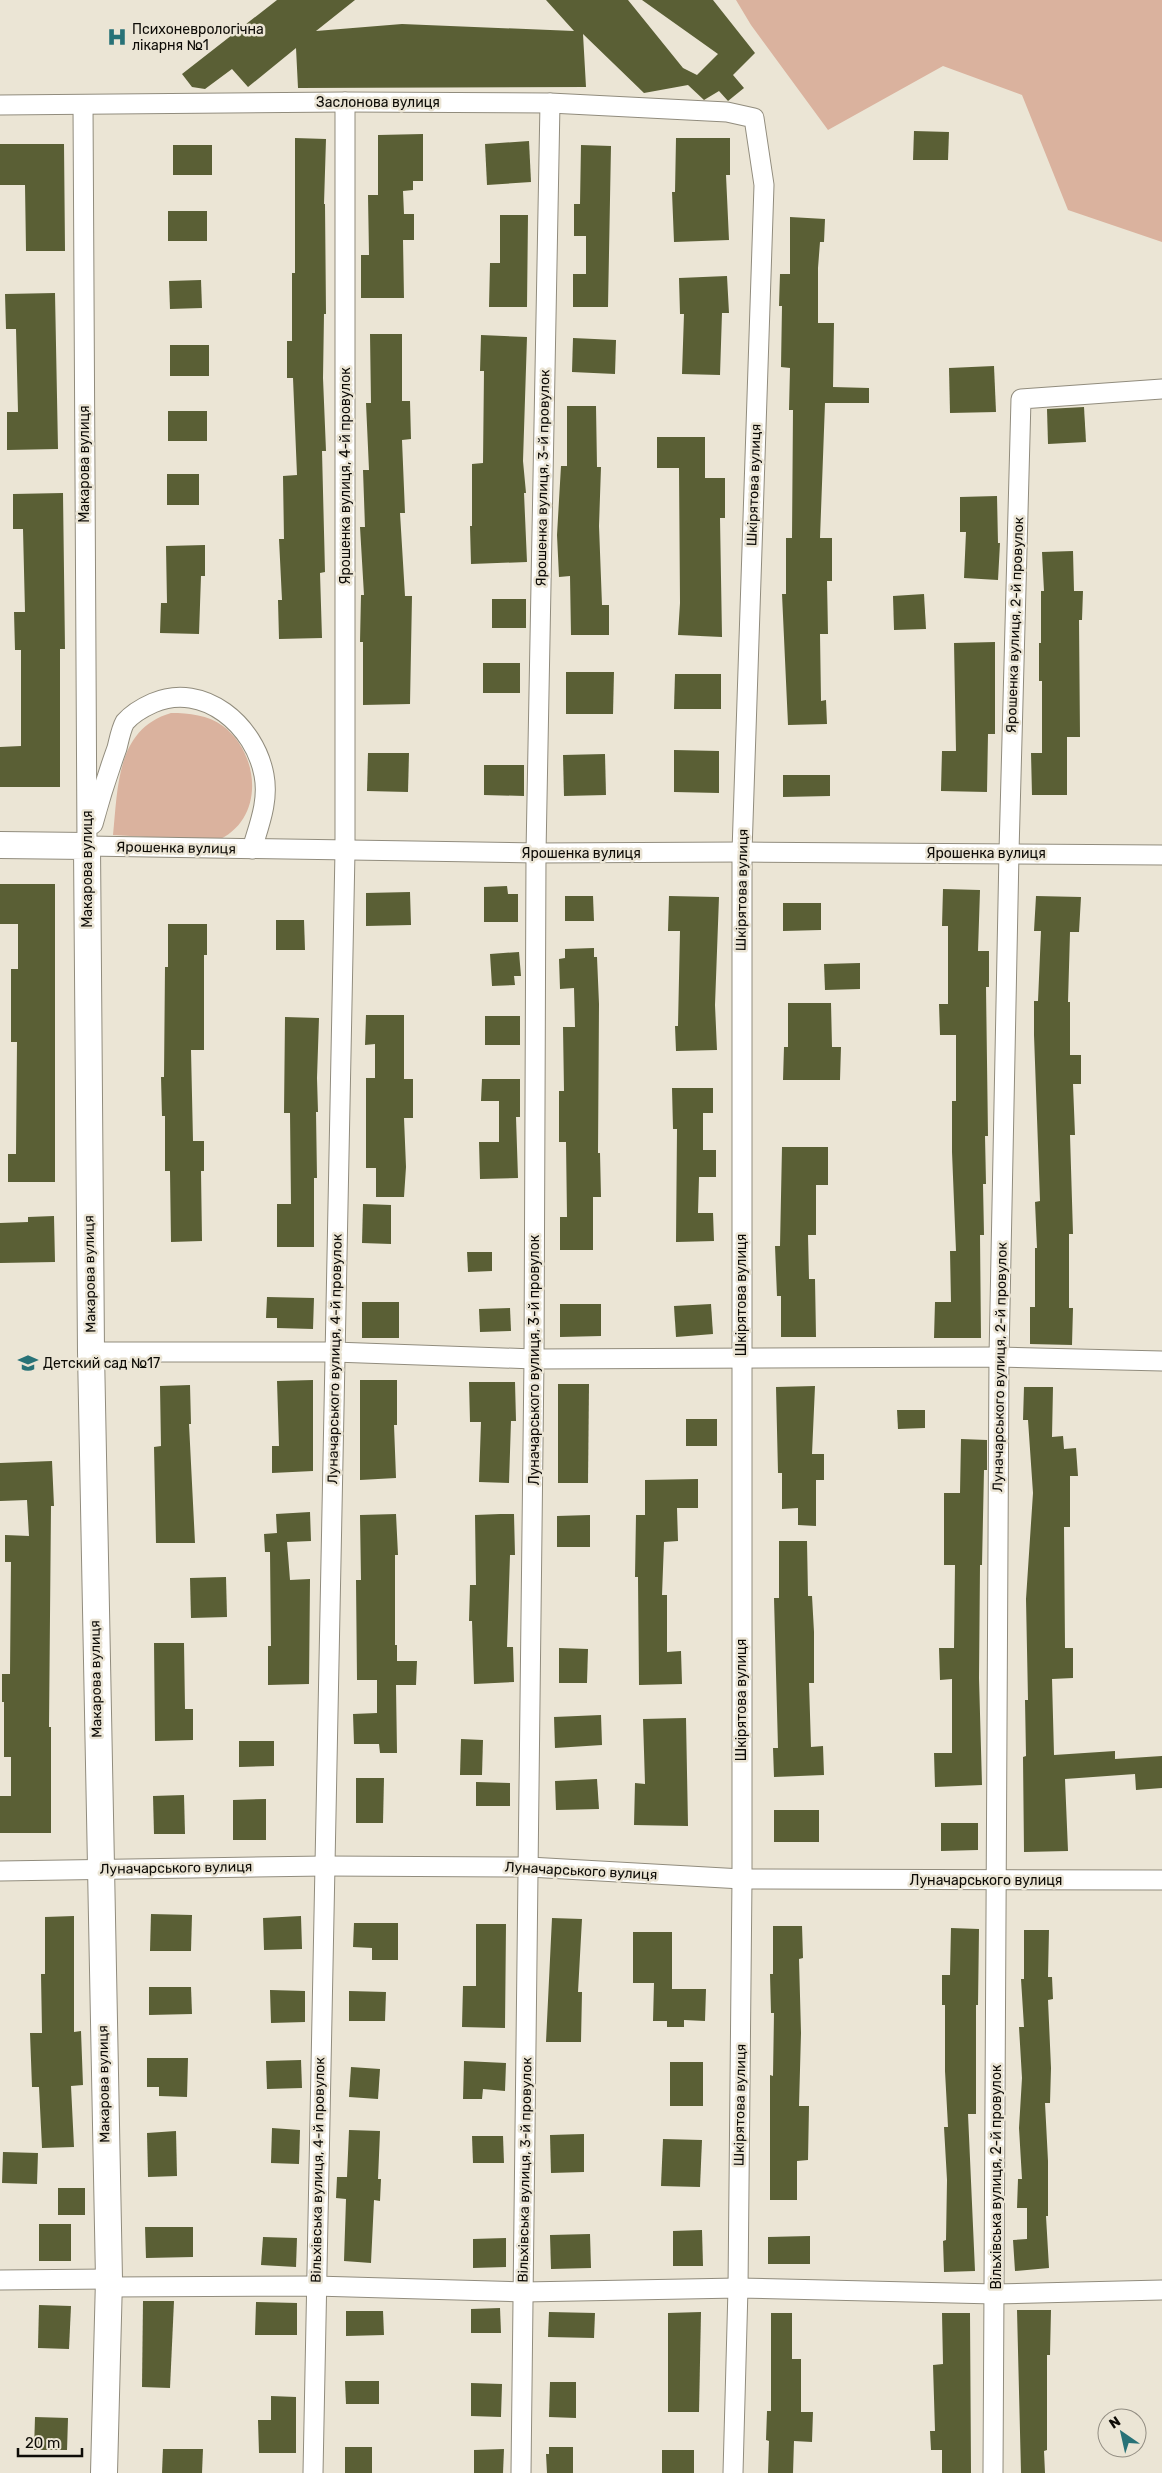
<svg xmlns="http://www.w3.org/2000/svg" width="1162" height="2473" viewBox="0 0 1162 2473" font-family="Rubik,sans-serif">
<rect width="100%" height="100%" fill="#ebe5d5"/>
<g fill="#dab29e">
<polygon points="736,0 1162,0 1162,242 1068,210 1022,95 943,66 828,130 751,25"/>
<path d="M171,713c18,0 37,2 52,13 38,29 42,95 -7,115l-103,-6c5,-47 3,-106 58,-122z"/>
</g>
<g fill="#5a5f35">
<polygon points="277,0 355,0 316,31 402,24 574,31 546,0 628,0 683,68 697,75 718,54 642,0 713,0 755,53 733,75 744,88 728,101 719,91 704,100 688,85 644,93 583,34 586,87 298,88 296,48 248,87 232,69 205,89 192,87 182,74"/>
<polygon points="914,131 949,132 948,160 913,160"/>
<polygon points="423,134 423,181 413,181 413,190 403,191 404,214 414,214 414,240 403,240 404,298 361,298 361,255 369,255 368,195 378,195 378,135"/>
<polygon points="295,138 326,139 324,204 325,204 326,314 324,314 323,378 326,451 322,451 325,572 320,573 322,638 279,639 278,600 282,600 279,539 284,539 283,476 297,475 293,378 287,378 287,341 292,341 292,273 295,273"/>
<polygon points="676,138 730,138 730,175 726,175 729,240 674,242 672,192 675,192"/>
<polygon points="529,141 531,182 487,185 485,144"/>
<polygon points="0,144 64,144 65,251 26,251 25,185 0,185"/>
<rect x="173" y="145" width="39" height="30"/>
<polygon points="581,145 611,146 608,307 573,307 573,274 586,274 586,236 574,236 574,204 580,204"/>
<rect x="168" y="211" width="39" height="30"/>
<polygon points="500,215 528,215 527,307 489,307 490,263 500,263"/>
<polygon points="790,217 825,219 824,242 820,242 818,268 818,323 834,323 833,387 869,388 869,403 825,403 820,538 832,538 832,581 827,581 828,634 820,634 821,701 826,700 827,724 788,725 782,594 786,594 786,538 792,538 793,410 789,410 790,368 781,367 782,306 779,306 780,274 790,274"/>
<polygon points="727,276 729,313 722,313 720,375 682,374 684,314 680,314 679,278"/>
<polygon points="201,280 202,308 170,309 169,281"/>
<polygon points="55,293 58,449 7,450 7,412 18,412 16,329 6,329 5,294"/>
<polygon points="370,334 402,334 402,401 410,401 411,439 402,440 405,513 400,513 405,596 412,596 410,704 363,705 363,642 360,642 361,595 364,595 360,527 365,527 363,470 369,470 366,403 371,403"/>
<polygon points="481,335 527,337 523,461 526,493 524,493 527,562 471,564 470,526 472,526 472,464 483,463 484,371 480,371"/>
<polygon points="573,338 616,340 615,374 572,372"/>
<rect x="170" y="345" width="39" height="31"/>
<polygon points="994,366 996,412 950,413 949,368"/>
<polygon points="567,406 596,406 597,467 601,467 599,526 602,605 609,605 609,635 571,635 570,576 559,577 557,535 561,466 567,466"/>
<polygon points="1084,407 1086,442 1048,444 1047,409"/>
<rect x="168" y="411" width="39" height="30"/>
<polygon points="657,437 705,437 705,478 725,478 725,518 720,518 722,637 678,635 680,603 679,468 657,468"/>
<rect x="167" y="474" width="32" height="31"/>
<polygon points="63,493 65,649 60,649 60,787 0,787 0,747 21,746 21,650 15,650 14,612 25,612 23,529 13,529 13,494"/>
<polygon points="997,496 998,543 1000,543 998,580 964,578 966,532 960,532 960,497"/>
<polygon points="205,545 205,576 201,576 199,634 160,633 161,603 167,603 166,546"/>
<polygon points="1073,551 1074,591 1083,591 1082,620 1079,620 1080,737 1067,737 1067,795 1032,795 1031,753 1042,753 1042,681 1039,681 1039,643 1041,643 1041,591 1044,591 1042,552"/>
<polygon points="924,594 926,629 894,630 893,596"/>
<rect x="492" y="599" width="34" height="29"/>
<polygon points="995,642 995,734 988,734 987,792 941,791 942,751 956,751 954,643"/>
<rect x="483" y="663" width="37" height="30"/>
<polygon points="566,672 614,672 613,714 566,714"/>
<polygon points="675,674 721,674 721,709 674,709"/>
<polygon points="674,750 719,751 719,793 674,792"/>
<polygon points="368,753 409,753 408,792 367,791"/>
<polygon points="605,754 606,795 564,796 563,755"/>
<polygon points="484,765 524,765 524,796 484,795"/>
<polygon points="783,775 830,775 830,796 783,797"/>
<polygon points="0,884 55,884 55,1182 8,1182 8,1154 16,1154 17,1042 11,1042 11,969 18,969 18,924 0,924"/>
<polygon points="507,886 508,894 518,894 518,922 484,922 484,887"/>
<polygon points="943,889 980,890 978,951 989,951 989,987 986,987 988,1136 985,1136 986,1184 983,1184 984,1235 980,1235 981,1338 934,1338 935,1302 951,1302 950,1251 956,1251 952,1152 952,1101 956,1101 956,1035 940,1035 939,1004 948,1004 948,926 942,926"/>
<polygon points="410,892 411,925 366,926 366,893"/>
<polygon points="565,896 593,896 594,921 565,921"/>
<polygon points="669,896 719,897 715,1005 717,1050 676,1051 675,1026 678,1026 680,931 668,931"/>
<polygon points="1036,896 1081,897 1079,932 1070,932 1068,1002 1070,1002 1070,1055 1081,1055 1081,1084 1073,1084 1075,1135 1070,1135 1073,1234 1069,1234 1069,1308 1073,1308 1072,1345 1030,1344 1030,1307 1035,1307 1035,1248 1037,1248 1035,1202 1040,1201 1034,1035 1034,1001 1038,1001 1041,931 1034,931"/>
<polygon points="783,903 821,903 821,930 783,931"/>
<polygon points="276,920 304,920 305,950 276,950"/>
<polygon points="168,924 207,924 207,955 204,955 204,1050 191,1050 193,1141 204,1141 204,1171 201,1171 202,1241 171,1242 170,1171 165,1171 165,1116 162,1116 161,1077 164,1077 165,967 168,967"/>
<polygon points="594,948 594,957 597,957 599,1004 598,1153 600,1153 601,1197 593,1197 593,1250 560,1250 560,1217 567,1217 566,1142 559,1142 559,1091 564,1091 563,1027 575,1027 574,988 560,989 559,959 565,958 565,949"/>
<polygon points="519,952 521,976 514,976 515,985 492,986 490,954"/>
<polygon points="860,963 860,989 825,990 824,964"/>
<polygon points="788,1003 831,1003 832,1047 841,1047 840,1080 783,1080 784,1047 788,1047"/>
<polygon points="366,1015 404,1015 404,1079 413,1079 413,1118 404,1118 406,1167 404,1197 376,1197 376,1168 366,1168 366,1078 375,1078 375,1044 365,1045"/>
<rect x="485" y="1016" width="35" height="29"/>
<polygon points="285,1017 319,1018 317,1078 318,1112 316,1112 317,1178 314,1178 314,1247 277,1247 277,1204 291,1204 290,1113 284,1113"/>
<polygon points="482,1079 520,1079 520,1117 516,1117 518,1178 480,1179 479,1142 499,1142 499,1101 481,1101"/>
<polygon points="672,1088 713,1088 713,1113 703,1113 703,1150 716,1150 716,1177 699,1177 698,1213 713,1213 714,1241 676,1242 677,1129 673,1129"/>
<polygon points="782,1147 828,1147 828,1185 816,1185 816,1235 808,1235 809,1279 815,1279 816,1337 781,1337 781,1296 777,1296 775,1246 780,1246"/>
<polygon points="363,1204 391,1205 391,1244 362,1243"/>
<polygon points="54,1216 55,1262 0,1263 0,1223 28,1222 28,1217"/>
<polygon points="467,1252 492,1252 492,1271 468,1272"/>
<polygon points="267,1297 314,1298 313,1329 277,1328 277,1318 266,1318"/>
<rect x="362" y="1302" width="37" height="36"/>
<polygon points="560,1304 601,1304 601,1336 560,1337"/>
<polygon points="711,1304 713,1334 676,1337 674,1306"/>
<polygon points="510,1308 511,1331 480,1332 479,1309"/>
<polygon points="313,1380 313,1471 272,1473 272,1446 279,1446 277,1381"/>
<polygon points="360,1380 397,1380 397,1425 394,1425 396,1478 360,1480"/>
<polygon points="469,1382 515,1382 516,1421 511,1421 509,1483 479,1482 481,1422 470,1422"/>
<polygon points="558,1384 589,1384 588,1483 558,1483"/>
<polygon points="190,1385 191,1424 189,1424 195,1543 156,1543 154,1447 161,1446 160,1386"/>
<polygon points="815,1386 812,1454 824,1454 824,1480 816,1480 816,1526 798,1525 798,1508 782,1509 782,1473 778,1473 776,1387"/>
<polygon points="1024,1387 1053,1387 1052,1437 1063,1436 1064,1449 1076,1448 1078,1476 1070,1476 1070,1527 1064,1527 1065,1648 1073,1648 1073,1678 1052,1679 1054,1755 1115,1751 1115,1759 1162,1756 1162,1788 1136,1790 1135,1774 1065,1779 1068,1851 1024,1852 1023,1757 1026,1756 1025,1700 1028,1700 1026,1599 1033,1493 1028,1420 1023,1420"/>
<polygon points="897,1410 925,1410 925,1428 898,1429"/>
<rect x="686" y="1419" width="31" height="27"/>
<polygon points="961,1439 987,1440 987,1470 984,1470 982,1565 980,1565 979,1678 982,1785 935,1787 934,1753 952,1753 952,1679 940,1680 939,1648 954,1648 955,1565 944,1565 944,1493 960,1493"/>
<polygon points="52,1461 54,1506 51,1506 49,1727 51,1727 51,1833 0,1833 0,1796 11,1796 11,1757 4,1757 4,1702 2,1702 2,1674 10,1674 11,1562 5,1562 5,1535 29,1536 27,1500 0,1501 0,1463"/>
<polygon points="698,1479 698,1508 677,1508 678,1541 664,1542 662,1595 667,1595 667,1652 681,1651 682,1684 639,1685 638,1577 635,1577 636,1515 645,1515 645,1480"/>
<polygon points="310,1512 311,1541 287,1542 290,1580 310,1579 309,1684 268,1685 268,1646 271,1646 270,1552 265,1552 264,1534 277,1533 276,1514"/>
<polygon points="396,1514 398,1555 395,1555 395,1645 397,1645 397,1661 417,1661 416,1685 396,1685 397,1753 380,1753 379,1744 354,1744 353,1714 377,1713 377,1680 357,1680 356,1580 361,1580 360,1515"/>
<polygon points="500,1514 514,1514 515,1555 510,1555 507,1647 513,1647 514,1682 474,1684 472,1621 469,1621 470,1585 476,1585 475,1515"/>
<polygon points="590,1515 590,1547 557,1547 557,1516"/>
<polygon points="779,1541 807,1541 808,1596 812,1596 814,1632 814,1683 809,1683 811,1747 823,1746 824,1775 774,1777 773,1748 778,1748 774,1598 779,1598"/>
<polygon points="226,1577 227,1617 191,1618 190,1578"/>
<polygon points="154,1643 184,1643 185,1709 193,1709 193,1740 155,1741"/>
<polygon points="559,1648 588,1649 587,1683 559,1683"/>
<polygon points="601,1715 602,1745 555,1748 554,1717"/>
<polygon points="686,1718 688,1826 634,1825 635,1783 645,1784 643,1719"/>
<polygon points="461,1739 483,1740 482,1775 460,1775"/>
<polygon points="239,1741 274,1741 274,1766 239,1767"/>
<polygon points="356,1778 384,1778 383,1823 356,1823"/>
<polygon points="597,1779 599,1809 556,1810 555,1781"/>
<polygon points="476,1782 510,1783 510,1806 476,1806"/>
<polygon points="184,1795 185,1834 154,1834 153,1796"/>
<polygon points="266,1799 266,1840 233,1840 233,1800"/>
<rect x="774" y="1810" width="45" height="32"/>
<polygon points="941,1823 978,1823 978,1850 941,1851"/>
<polygon points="151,1914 192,1915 191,1951 150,1951"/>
<polygon points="74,1916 74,2032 81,2031 83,2085 71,2086 74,2147 42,2148 39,2087 32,2087 30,2033 42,2033 41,1974 45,1974 45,1917"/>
<polygon points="301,1916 302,1949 264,1950 263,1918"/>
<polygon points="552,1918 582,1919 578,1992 582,1992 581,2042 546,2042"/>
<polygon points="354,1923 398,1923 398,1960 372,1960 372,1948 353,1947"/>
<polygon points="476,1924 506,1924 505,2028 462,2027 463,1986 476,1986"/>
<polygon points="773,1926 802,1926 803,1958 799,1959 801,2033 799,2106 809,2106 808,2160 797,2161 797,2200 770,2200 770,2075 773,2076 774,2013 771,2013 770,1974 773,1974"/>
<polygon points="951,1928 979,1929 978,2005 976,2005 976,2114 968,2114 975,2271 944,2272 943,2241 946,2240 947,2180 944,2127 948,2127 945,2071 945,2005 942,2005 942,1975 950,1975"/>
<polygon points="1024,1930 1049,1930 1048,1977 1052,1977 1053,1999 1048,2000 1051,2068 1050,2103 1045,2103 1048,2161 1048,2216 1046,2216 1049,2268 1015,2271 1013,2240 1027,2239 1027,2208 1017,2208 1018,2179 1022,2179 1019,2128 1022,2078 1019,2027 1024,2027 1021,1979 1024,1979"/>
<polygon points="633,1932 672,1932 672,1989 706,1989 705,2021 684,2020 684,2027 667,2027 667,2021 653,2021 654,1983 633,1983"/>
<polygon points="149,1987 191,1987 192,2014 149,2015"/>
<polygon points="270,1990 305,1991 305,2022 271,2023"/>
<polygon points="349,1991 386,1992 385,2021 349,2021"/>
<polygon points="147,2058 188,2058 187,2097 159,2096 159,2087 147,2087"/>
<polygon points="301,2060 302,2088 267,2089 266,2061"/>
<polygon points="464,2061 506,2063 505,2091 483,2089 482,2099 463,2099"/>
<rect x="670" y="2062" width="33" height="44"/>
<polygon points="351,2067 380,2069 378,2099 349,2097"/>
<polygon points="272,2128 300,2130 299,2164 271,2163"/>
<polygon points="349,2130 380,2131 378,2179 381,2179 380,2201 374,2200 371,2263 344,2261 346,2199 336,2198 337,2177 347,2177"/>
<polygon points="176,2131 177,2176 148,2177 147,2133"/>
<polygon points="584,2134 584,2172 551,2173 550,2135"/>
<polygon points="472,2136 503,2136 504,2163 473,2163"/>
<polygon points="663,2139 702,2140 700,2187 661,2186"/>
<polygon points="3,2152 38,2153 37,2184 2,2183"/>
<rect x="58" y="2188" width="27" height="27"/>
<rect x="39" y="2224" width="32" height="37"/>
<polygon points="145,2227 193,2227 193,2257 146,2258"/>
<polygon points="702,2230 703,2266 673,2266 673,2231"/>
<polygon points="590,2234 591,2268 551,2269 550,2235"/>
<polygon points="810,2236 810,2264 768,2264 768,2237"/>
<polygon points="263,2237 297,2238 296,2267 261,2265"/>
<polygon points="506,2238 506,2267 473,2268 473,2239"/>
<polygon points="143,2301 174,2301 170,2388 142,2387"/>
<polygon points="256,2302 297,2303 297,2335 255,2335"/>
<polygon points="39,2305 71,2306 69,2349 38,2348"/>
<polygon points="500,2308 501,2333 471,2333 471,2309"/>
<polygon points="1017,2310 1051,2310 1050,2355 1047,2355 1047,2450 1044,2451 1045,2473 1021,2473"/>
<polygon points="346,2311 383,2311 384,2335 346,2336"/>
<polygon points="549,2312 595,2313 594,2338 548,2337"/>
<polygon points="701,2312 699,2412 668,2412 668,2313"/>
<polygon points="771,2313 792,2313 792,2359 801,2359 801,2412 813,2412 812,2442 794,2441 793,2473 768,2473 769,2441 766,2440 767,2411 771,2411"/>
<polygon points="942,2313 970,2313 971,2473 942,2473 942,2450 931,2450 930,2431 935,2431 933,2365 943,2364"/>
<polygon points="345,2381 379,2381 379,2404 346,2404"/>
<polygon points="550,2382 576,2382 576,2418 549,2417"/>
<polygon points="471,2383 502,2384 501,2417 471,2416"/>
<polygon points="271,2396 296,2397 296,2453 259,2453 258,2420 271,2420"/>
<polygon points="35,2417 68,2418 67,2450 34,2450"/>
<rect x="345" y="2447" width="27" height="26"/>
<polygon points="549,2447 573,2447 573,2473 547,2473 546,2454 549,2454"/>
<polygon points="163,2449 203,2449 202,2473 162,2473"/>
<polygon points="504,2449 503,2473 474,2473 474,2450"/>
<rect x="662" y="2450" width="32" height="23"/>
</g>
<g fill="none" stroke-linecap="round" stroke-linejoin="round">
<defs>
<g id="street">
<polyline points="0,105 345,102 550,103 727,112 754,118 764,185 742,852 742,1879 738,2288 733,2473"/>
<polyline points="83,105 87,846"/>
<path d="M93,824c7,-26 15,-51 24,-76 2,-8 4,-19 8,-26 7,-8 19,-15 28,-19 51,-22 102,23 111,72 5,26 -5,50 -12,74"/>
<polyline points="87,846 536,853 742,852 1162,855"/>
<polyline points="91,1352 334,1352 534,1359 999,1357 1162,1361"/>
<polyline points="0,1871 325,1866 529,1867 742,1879 1162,1880"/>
<polyline points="0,2280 109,2279"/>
<polyline points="109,2287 315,2286 524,2292 738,2288 995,2294 1162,2290"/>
<polyline points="313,2473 345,851 345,102"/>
<polyline points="521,2473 534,1359 536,853 550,103"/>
<polyline points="993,2473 999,1357 1009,852 1021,399 1162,389"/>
</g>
<polyline id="secondary" points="0,845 87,846 91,1352 109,2279 104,2473"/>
</defs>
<use href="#street" stroke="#918c7d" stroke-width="21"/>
<use href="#secondary" stroke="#918c7d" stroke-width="28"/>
<use href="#street" stroke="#fff" stroke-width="19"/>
<use href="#secondary" stroke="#fff" stroke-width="26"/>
</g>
<defs>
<symbol id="hospital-bare" viewBox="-9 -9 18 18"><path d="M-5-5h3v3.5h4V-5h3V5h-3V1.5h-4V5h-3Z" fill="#287277" stroke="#ebe5d5" stroke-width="2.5" paint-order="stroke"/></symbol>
<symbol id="school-bare" viewBox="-9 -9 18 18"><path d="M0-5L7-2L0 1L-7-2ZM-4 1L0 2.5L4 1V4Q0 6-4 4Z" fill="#287277" stroke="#ebe5d5" stroke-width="2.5" paint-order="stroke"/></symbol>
</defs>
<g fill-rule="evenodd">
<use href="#hospital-bare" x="103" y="23" width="28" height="28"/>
<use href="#school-bare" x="14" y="1349" width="28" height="28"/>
</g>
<g text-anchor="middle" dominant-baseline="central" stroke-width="5" stroke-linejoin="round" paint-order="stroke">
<g font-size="14" fill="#0e0c07" stroke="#ebe5d5" text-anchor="start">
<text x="132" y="29">Психоневрологічна<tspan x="132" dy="16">лікарня №1</tspan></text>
<text x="43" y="1363">Детский сад №17</text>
</g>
<g font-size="14" fill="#0e0c07" stroke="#ebe5d5">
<text x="378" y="102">Заслонова вулиця</text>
<text transform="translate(84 464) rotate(-90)">Макарова вулиця</text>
<text transform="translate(345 476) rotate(-90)">Ярошенка вулиця, 4-й провулок</text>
<text transform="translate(543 478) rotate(-89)">Ярошенка вулиця, 3-й провулок</text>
<text transform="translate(754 485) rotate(-88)">Шкірятова вулиця</text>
<text transform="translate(1015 625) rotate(-88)">Ярошенка вулиця, 2-й провулок</text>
<text transform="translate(176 848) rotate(1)">Ярошенка вулиця</text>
<text x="581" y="853">Ярошенка вулиця</text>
<text x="986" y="853">Ярошенка вулиця</text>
<text transform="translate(87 869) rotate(-90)">Макарова вулиця</text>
<text transform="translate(742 890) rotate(-89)">Шкірятова вулиця</text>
<text transform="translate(90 1274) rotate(-91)">Макарова вулиця</text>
<text transform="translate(741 1295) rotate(-90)">Шкірятова вулиця</text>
<text transform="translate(335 1359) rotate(-89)">Луначарського вулиця, 4-й провулок</text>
<text transform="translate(534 1360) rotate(-90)">Луначарського вулиця, 3-й провулок</text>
<text transform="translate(1000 1367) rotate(-89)">Луначарського вулиця, 2-й провулок</text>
<text transform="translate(96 1679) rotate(-91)">Макарова вулиця</text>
<text transform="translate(741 1700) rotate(-90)">Шкірятова вулиця</text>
<text transform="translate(176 1868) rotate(-1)">Луначарського вулиця</text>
<text transform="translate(581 1871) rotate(3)">Луначарського вулиця</text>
<text x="986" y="1880">Луначарського вулиця</text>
<text transform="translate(104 2084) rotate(-91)">Макарова вулиця</text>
<text transform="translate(740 2105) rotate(-89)">Шкірятова вулиця</text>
<text transform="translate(318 2170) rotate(-89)">Вільхівська вулиця, 4-й провулок</text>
<text transform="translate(525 2170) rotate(-89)">Вільхівська вулиця, 3-й провулок</text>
<text transform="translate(996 2177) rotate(-90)">Вільхівська вулиця, 2-й провулок</text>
</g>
</g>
<g transform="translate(1122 2433) rotate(326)"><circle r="24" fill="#ebe5d5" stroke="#938e83"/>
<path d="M0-4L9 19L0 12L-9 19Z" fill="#287277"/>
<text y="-8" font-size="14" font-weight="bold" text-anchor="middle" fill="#0e0c07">N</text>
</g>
<path d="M18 2448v8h64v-8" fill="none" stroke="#0e0c07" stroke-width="2.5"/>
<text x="25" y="2448" font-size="15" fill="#0e0c07" stroke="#ebe5d5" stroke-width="4" paint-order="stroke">20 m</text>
</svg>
